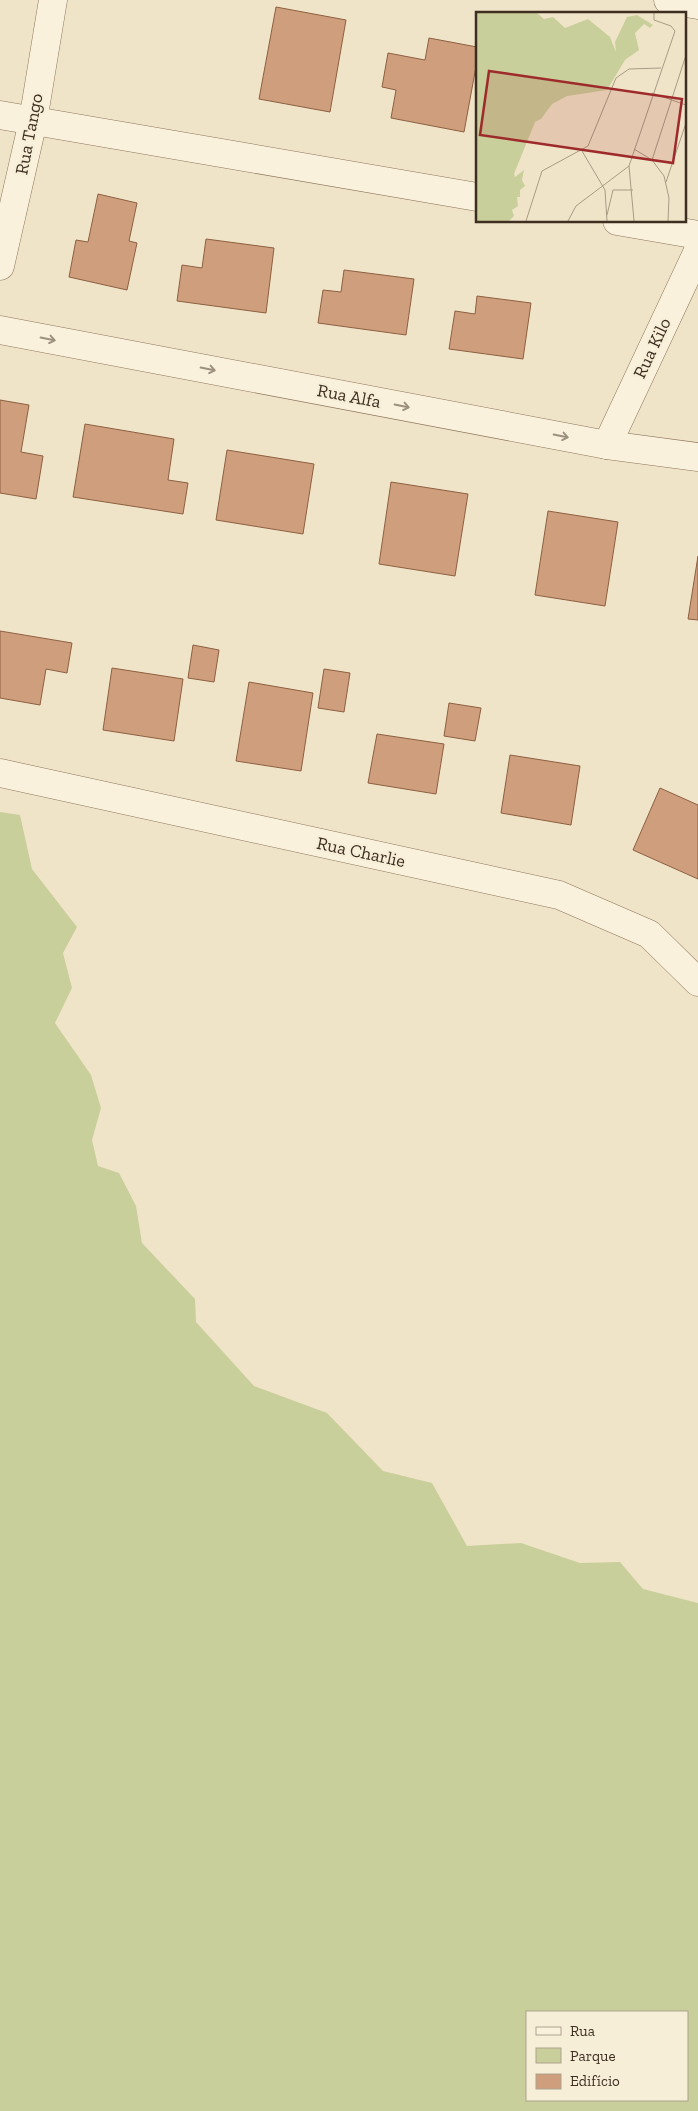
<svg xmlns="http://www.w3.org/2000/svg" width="698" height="2111" viewBox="0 0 698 2111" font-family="'Zilla Slab',serif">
<rect width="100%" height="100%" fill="#f0e4c8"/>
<path fill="#c9cf9b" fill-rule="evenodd" d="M0,812l20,3 12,54 45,58 -14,26 9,35 -17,35 36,52 10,33 -9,32 6,26 21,7 17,33 6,37 53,56 1,23 58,64 73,27 56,58 49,12 35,63 54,-3 59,20 40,-1 23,27 55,14v508h-698zM527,2012h160v88h-160z"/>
<g fill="#cf9f7d" stroke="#8d5f41">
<polygon points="276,7 346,20 330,112 259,99"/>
<polygon points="429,38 477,47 477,61 464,132 391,118 396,90 382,87 388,53 425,60"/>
<polygon points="98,194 137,203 129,241 137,243 127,290 69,277 76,240 88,242"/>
<polygon points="206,239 274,248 266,313 177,301 182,265 202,268"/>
<polygon points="344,270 414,279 406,335 318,323 323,290 341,292"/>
<polygon points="477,296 531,303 523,359 449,349 455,311 475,314"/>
<polygon points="0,400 29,405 21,452 43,456 36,499 0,493"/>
<polygon points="85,424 174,439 168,480 188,483 183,514 73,497"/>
<polygon points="227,450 314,464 303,534 216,520"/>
<polygon points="391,482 468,494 455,576 379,564"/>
<polygon points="548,511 618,522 605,606 535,595"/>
<polygon points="698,556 698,620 688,619"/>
<polygon points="0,631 72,643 67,673 46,669 40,705 0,698"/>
<polygon points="193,645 219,650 214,682 188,678"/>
<polygon points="112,668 183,679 174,741 103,730"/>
<polygon points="324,669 350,673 344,712 318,708"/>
<polygon points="249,682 313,693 301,771 236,761"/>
<polygon points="449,703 481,708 475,741 444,736"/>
<polygon points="377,734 444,744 436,794 368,783"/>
<polygon points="510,755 580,766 571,825 501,813"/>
<polygon points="660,788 698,805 698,879 633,850"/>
</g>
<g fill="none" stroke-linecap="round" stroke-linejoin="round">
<defs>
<g id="street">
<polyline points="668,0 698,5"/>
<polyline points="0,115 477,197"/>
<polyline points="617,221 698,235"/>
<polyline points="0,266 33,121 53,0"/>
<polyline points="0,330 607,445 698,457"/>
<polyline points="607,445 698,251"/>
<polyline points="0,773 559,895 649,934 698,982"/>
</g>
</defs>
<use href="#street" stroke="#8d765c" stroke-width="29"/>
<use href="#street" stroke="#faf1dc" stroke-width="28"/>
</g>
<defs><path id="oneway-shaft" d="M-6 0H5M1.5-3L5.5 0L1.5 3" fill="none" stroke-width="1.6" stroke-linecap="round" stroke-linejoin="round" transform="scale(1.25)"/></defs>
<g stroke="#9c907e">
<use href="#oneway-shaft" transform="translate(48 339) rotate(11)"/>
<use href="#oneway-shaft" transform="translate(208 369) rotate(11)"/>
<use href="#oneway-shaft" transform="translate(402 406) rotate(11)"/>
<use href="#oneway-shaft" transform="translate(561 436) rotate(11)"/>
</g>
<g text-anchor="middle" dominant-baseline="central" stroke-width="4.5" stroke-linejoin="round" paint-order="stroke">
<g font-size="18" fill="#3d2e20" stroke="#f7eed8">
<text transform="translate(29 134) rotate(-79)">Rua Tango</text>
<text transform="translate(652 348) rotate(-65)">Rua Kilo</text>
<text transform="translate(349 396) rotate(11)">Rua Alfa</text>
<text transform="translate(361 852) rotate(12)">Rua Charlie</text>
</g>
</g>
<g transform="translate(476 12)">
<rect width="210" height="210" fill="#f0e4c8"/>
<path d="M0,1h61l7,6 9,-2 12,11 23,-9 22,18 6,15 -1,-10 12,-25 10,-2 16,10 -3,3 -6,-4 -9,9 4,17 -14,10 -18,30 -40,6 -15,8 -11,15 -6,3 -21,52 1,3 9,-7 -2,10 3,6 -5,4v7h-3l1,9 -6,4 2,6 -5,5h-33z" fill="#c9cf9b"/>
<path fill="none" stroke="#a89b85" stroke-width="1" d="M176,81l34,12M158,137l18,11 12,16 5,22 -1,23M106,139l23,39 2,31M176,148l34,-105M153,154l5,55M190,170l20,-59M131,203l6,-25h20M50,209l16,-50 46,-25 28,-68 13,-9 32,-1M92,209l8,-15 53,-40 46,-135 -4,-5 -17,-6v-7"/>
<path fill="#9e2a2b" fill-opacity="0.15" stroke="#9e2a2b" stroke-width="2.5" d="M13,59l193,28 -9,64 -193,-28z"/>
<rect width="210" height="210" fill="none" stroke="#3d2e20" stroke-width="2.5"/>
</g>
<rect x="526" y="2011" width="162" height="90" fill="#f7eed8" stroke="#ada18e"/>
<rect x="536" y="2027" width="25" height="8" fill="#faf1dc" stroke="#ada18e"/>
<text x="570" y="2036" font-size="15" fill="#3d2e20">Rua</text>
<rect x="536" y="2048" width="25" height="15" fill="#c9cf9b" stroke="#ada18e"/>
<text x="570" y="2061" font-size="15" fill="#3d2e20">Parque</text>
<rect x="536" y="2074" width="25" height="15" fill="#cf9f7d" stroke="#ada18e"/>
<text x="570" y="2086" font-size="15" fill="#3d2e20">Edifício</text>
</svg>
